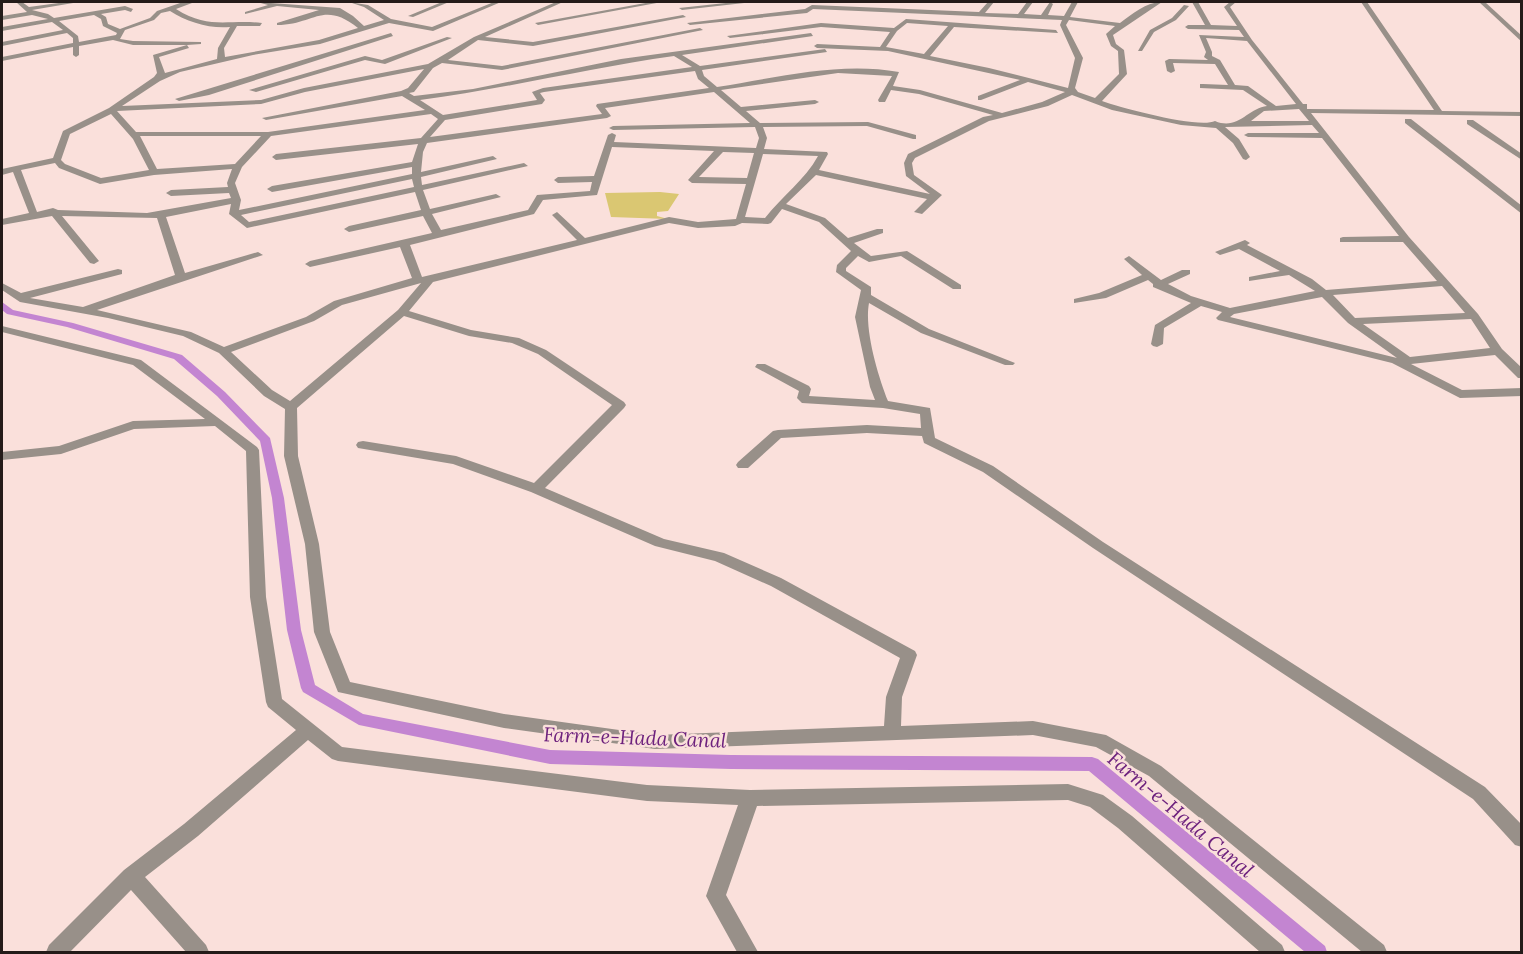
<svg xmlns="http://www.w3.org/2000/svg" width="1523" height="954" viewBox="0 0 1523 954" font-family="Lora,serif">
<rect width="100%" height="100%" fill="#fae0db"/>
<polygon fill="#dac772" points="660,192 679,194 668,211 657,212 657,216 668,219 611,217 605,193"/>
<g fill="none" stroke-linecap="round" stroke-linejoin="round">
<polygon fill="#c385d1" fill-rule="evenodd" points="2,302 13,310 73,323 182,355 225,392 270,438 284,498 301,630 315,685 363,714 550,750 731,755 1092,757 1098,759 1325,946 1327,952 1305,952 1089,771 731,769 550,764 359,725 303,692 301,688 287,630 272,498 260,441 217,396 174,359 67,327 7,314 2,310"/>
<g fill="#989089" fill-rule="evenodd">
<path d="M16,2h6l7,5 37,-5h13l-47,8 16,4 6,4 71,-12 8,3 -2,3 -6,-2 -24,4 5,3 2,7 12,5 30,-11 7,-7 26,-9 9,1 -16,6c33,21 52,10 86,14l-2,3h-23l-13,22 1,9 94,-17 39,-12c-35,-28 -44,-3 -81,-3v-2l42,-13 -42,-4 -32,8v-2l23,-7 -11,-3 83,6 13,8 11,10 20,-6 -20,-13 -15,-5 19,3 23,14 41,8 62,-25h7l-68,29 -44,-8 -69,21 -67,11 -73,17 -20,9 -38,25 139,-6 43,-12 124,-24 46,-27 82,-35h7l-78,35 48,5 150,-27 3,2 -153,29 -55,-6 -30,20 54,6 198,-38 3,2 -201,40 -60,-7 -9,5 -19,24 -5,1 5,3 59,-7 148,-30 190,-26 2,3 -131,19 18,11 125,-17 2,3 -125,18 2,6 13,11c59,-9 122,-26 182,-15l-6,14 27,4 82,23 40,-11 23,-10 -37,-10 -47,18h-3v-4l42,-16 -132,-29 -71,-3 -3,-2 3,-2 63,3 10,-15 -69,-5 -91,11 -3,-2 94,-13 73,5 12,-9 150,11 2,3 -104,-6 -24,29 59,12 79,20 7,-30 -15,-33 2,-5 -249,-11 -6,4 -117,12 -3,-2 118,-14 7,-4 167,7 9,-10h6l-9,11 33,1 9,-12h6l-9,12 17,1 9,-13 3,2 -5,11 16,1 8,-14h6l-8,15 50,6c12,-9 26,-21 42,-21l-49,33 3,9 8,6 3,24 -25,27c20,7 97,28 113,20 23,10 33,-13 52,-15l-24,-16 -43,-2v-4h3l25,1 -13,-21 -42,-1 2,8 -4,2 -4,-2 -2,-10 4,-2 39,1 -4,-3 2,-5 -7,-17 45,2 -5,-7 -51,-1 -3,-2 3,-2h17l-13,-23h6l13,23 26,1 -13,-19 6,-5h6l-6,5 22,33 51,64h4v5l127,1 -73,-108h6l75,109 80,1v4l-211,-3 98,124 69,77 24,35 20,19v10h-4l-23,-23 -84,9 51,26 60,-2v8l-62,2 -68,-35 -174,-43 -2,-2 6,-6 -21,-6 -37,22 -1,16 -6,3 -4,-1 -2,-2 4,-19 36,-22 -38,-16v-3l-5,-4 -42,18 -32,5v-4l25,-6 43,-18 -18,-16 5,-3 32,24 21,-10h8v4l-22,10 23,12 39,12 85,-17 -26,-16 -40,6v-4l31,-6 -41,-22 -19,6 -5,-3 30,-12 5,3 -3,2 65,34 14,11 111,-9 -34,-39h-63v-4l3,-1 56,-1 -77,-98 -74,-1 -4,-2 4,-2h71l-7,-8 -87,2 14,12 11,18 -4,3 -3,-1 -10,-16 -17,-15 -35,-3 -69,-15 -40,-15 -24,11 -59,15 -74,37 -3,5 2,12 28,20 -20,19 -8,-2 13,-13 -111,-24 -30,29 39,14 23,20 29,-9h6v4l-29,10 17,13 36,-5 54,34v4h-8l-52,-33 -32,6 -11,-6 -12,12v3l25,16v8l58,34 86,34 -2,2h-8l-84,-32 -52,-30c-5,26 9,73 19,98l42,7 5,30 58,28 110,76 382,245 37,38v22l-7,-2 -42,-46 -380,-251 -110,-76 -59,-29 -2,-7 -55,-3 -86,5 -33,30h-10l-2,-3 2,-3 35,-31 5,-1 89,-5 54,3 -1,-14 -37,-6 -81,-5 -5,-5 2,-7 -44,-24 2,-3h8l44,22 2,3 -2,7 66,4 -5,-13 -15,-70 6,-27 -25,-18 1,-7 14,-14 -32,-29 -37,-13 -11,14 -3,1 -26,-1 -7,3 -37,2 -29,-5 -236,59 -24,29 62,19 48,8 27,12 78,52 2,3 -2,3 -79,80 119,51 60,14 57,25 134,73 2,4 -15,42 -1,29 132,-5 73,14 55,31 223,179 3,7h-25l-213,-176 -53,-29 -63,-12 -378,14 -151,-21 -166,-36 -24,-60 -9,-88 -21,-88 1,-47 -21,-13 -45,-43 -36,-17 -75,-18 -88,-16 -18,-12v-7l19,10 97,-24 4,1v4l-92,24 53,9 92,-32 -18,-57 -95,-2 37,45 -5,3 -4,-1 -38,-47 -50,9v-6l27,-6 -16,-41 -11,3v-6l51,-11 10,-27 46,-23 45,-31 3,-4 -4,-18 34,-10h-54l-20,-5 -34,6v9l-3,2 -3,-2v-8l-71,14v-4l71,-14v-5l-6,-5 -65,13v-4l61,-12 -11,-8 -50,9v-4l46,-8 -16,-4 -30,5v-4l25,-4zM170,11c17,11 40,18 60,16l-12,21 -1,11 -52,14 -6,-16 30,-9 -2,-3 14,-1v-2l-68,-1 -13,-2 5,-9 29,-10 7,-7zM94,15l7,4 2,7 14,7 -1,2 -37,7 -1,-6 -19,-15zM1069,20l46,6 -9,8 5,12 7,5 1,23 -24,24 -17,-6 -3,-4 8,-30 -17,-33zM907,23l41,3 -24,28 -38,-7 11,-16zM1206,38l41,3 49,63 -20,2 -28,-20 -13,-1 -15,-25 -8,-4v-4zM674,56l18,11 -149,21 -11,4 5,8 -94,15 -23,-15c85,-11 168,-32 254,-44zM424,69l-16,19 -7,3 -139,27 4,2 136,-24 23,14 -157,22h-132l-19,-21 144,-7 44,-12zM695,71l3,8 11,9 -112,16 -1,2 6,8 -172,23 15,-17 97,-16 3,-4 -5,-7 4,-1zM838,73l54,3 -14,24 1,2h6l6,-12 28,4 74,21 -10,2 -75,37 -4,9 2,13 24,18 -111,-24 9,-16 -1,-2 -63,-3 3,-11 -4,-11 104,-1 46,13h3v-4l-48,-13 -108,1 -14,-12 69,-7 4,-2 -4,-2 -74,7 -20,-17zM714,92l36,31 -137,3 -4,2 4,2 142,-3 4,11 -3,10 -142,-6 2,-7 -4,-2 -4,2 -14,41 -36,1 -4,3 4,3 34,-1 -2,9 -53,4 -9,15 -87,20 -9,-16 69,-17 -5,-3 -66,15 -7,-19 105,-24 -4,-3 -102,22 -1,-8 76,-18 -4,-3 -72,16 2,-20 4,-9 180,-25 4,-2 -6,-8zM1299,109l10,12h-58l13,-10zM111,114l22,25 16,31 -48,8 -36,-14 -4,-4 9,-26zM431,114l7,5 -17,19 -145,16 -4,3 4,3 142,-16 -6,18 -140,24 -5,3 5,3 140,-25v7l-173,36 2,-10 -6,-17 7,-16 29,-31zM140,136h121l-26,28 -78,5zM612,147l102,4 -26,29 4,3 54,1 -10,35 -38,3 -29,-5 -84,21 -28,-26 -5,3 25,25 -155,37 -12,-32 124,-31 9,-14 54,-5zM723,152l31,1 -7,25 -48,-1zM763,154l55,2c-13,24 -36,40 -53,62l-20,-1zM55,163l4,5 41,16 54,-9 78,-6 -5,14 1,4 -57,3 -5,3 5,3 58,-3 2,5 -84,15 -89,-3 -5,-2 -16,4 -16,-42zM412,179l2,8 -165,35 -8,-7zM415,192l6,18 -72,16 -5,3 5,3 74,-16 9,17 -122,28 -5,3 5,3 90,-20 12,31 -78,23 -28,16 -82,30 -33,-15 -94,-22 166,-55 -5,-3 -73,21 -19,-56 65,-13 -2,10 18,14zM421,283l-23,27 -108,91 -18,-11 -41,-38 83,-31 28,-16zM1442,286l23,27 -110,5 -22,-23zM1322,297l26,26 49,35 -167,-41 4,-3zM404,316l65,20 43,7 26,11 74,51 -78,78 -78,-27 -93,-15 -5,1 -2,3 2,3 95,16 78,28 124,54 60,15 56,25 129,72 -14,39 -2,29 -229,9 -151,-21 -154,-32 -20,-50 -11,-88 -21,-88 -1,-48zM1471,319l19,29 -80,9 -47,-33z"/>
<polygon points="442,2 449,2 413,17 408,16"/>
<polygon points="651,2 662,2 538,25 535,23"/>
<polygon points="735,2 753,2 682,10 679,8"/>
<polygon points="1479,2 1485,2 1522,36 1522,42"/>
<polygon points="1184,5 1189,6 1176,20 1154,32 1142,51 1138,51 1150,30 1172,18"/>
<polygon points="391,33 393,36 209,95 179,101 175,99"/>
<polygon points="447,37 452,38 385,64 365,60 256,92 249,90 365,56 382,60"/>
<polygon points="1405,119 1411,119 1522,206 1522,214 1405,123"/>
<polygon points="1467,120 1473,120 1522,154 1522,160 1467,124"/>
<polygon points="2,326 141,360 257,447 259,450 266,597 282,699 342,747 647,785 750,790 1068,784 1103,795 1132,816 1282,945 1285,952 1260,952 1118,828 1090,807 1068,800 757,806 726,895 758,952 737,952 706,896 738,805 647,801 338,761 332,759 308,740 198,836 145,877 206,945 209,952 186,952 131,890 70,952 46,952 49,945 124,870 184,824 296,730 268,707 266,702 250,597 246,451 215,426 134,429 61,454 2,460 2,452 59,446 133,421 205,419 133,365 2,332"/>
</g>
</g>
<g text-anchor="middle" dominant-baseline="central" stroke-width="5" stroke-linejoin="round" paint-order="stroke">
<g font-size="20" font-style="italic" fill="#6d217d" stroke="#fae0db">
<text transform="translate(635 737) rotate(2)">Farm-e-Hada Canal</text>
<text transform="translate(1181 814) rotate(40)">Farm-e-Hada Canal</text>
</g>
</g>
<rect width="1523" height="954" fill="none" stroke="#241b19" stroke-width="6"/>
</svg>
